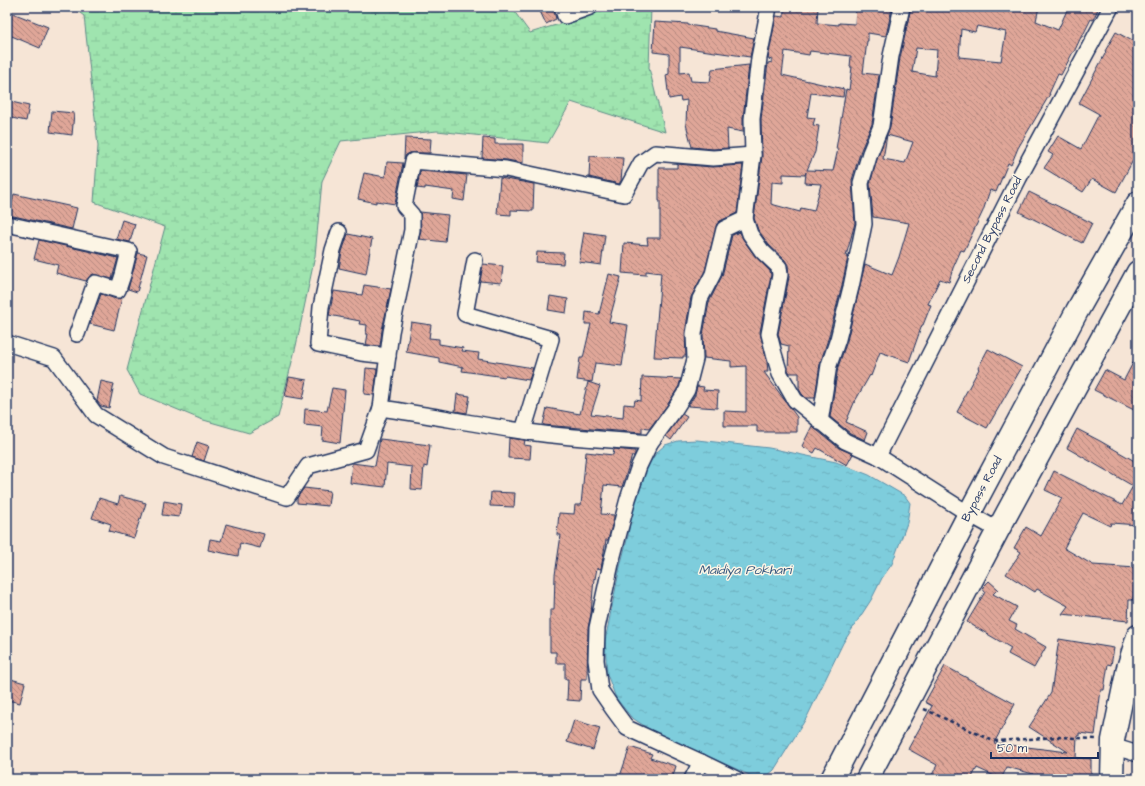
<svg xmlns="http://www.w3.org/2000/svg" width="1145" height="786" viewBox="0 0 1145 786" font-family="'Architects Daughter',sans-serif">
<defs>
<pattern id="wetland-marsh" width="20" height="14" patternUnits="userSpaceOnUse"><rect width="20" height="14" fill="#9fe4af"/><path d="M1 5h8M5 5V1M11 12h8M15 12V8" fill="none" stroke="#88c499"/></pattern>
<pattern id="water-ripples" width="26" height="14" patternUnits="userSpaceOnUse"><rect width="26" height="14" fill="#7ecddc"/><path d="M2 4q2-2 4 0t4 0M15 11q2-2 4 0t4 0" fill="none" stroke="#6cb0bf"/></pattern>
<pattern id="building-back-hatch" width="6" height="6" patternUnits="userSpaceOnUse"><rect width="6" height="6" fill="#dfa698"/><path d="M-1 5l2 2M0 0l6 6M5-1l2 2" fill="none" stroke="#b4887f"/></pattern>
</defs>
<rect width="100%" height="100%" fill="#f6e5d6"/>
<filter id="ink" filterUnits="userSpaceOnUse"><feTurbulence type="fractalNoise" baseFrequency=".025" numOctaves="2"/><feDisplacementMap in="SourceGraphic" scale="8" xChannelSelector="R" yChannelSelector="G"/><feConvolveMatrix kernelMatrix="1 2 1 2 8 2 1 2 1" color-interpolation-filters="sRGB"/></filter>
<g filter="url(#ink)">
<polygon fill="url(#wetland-marsh)" stroke="#5d8a86" points="72,7 254,7 293,10 369,8 378,7 511,7 530,33 614,7 651,7 649,68 665,132 571,102 548,143 437,131 341,141 322,181 315,256 296,346 278,417 249,433 200,419 140,394 127,370 165,227 94,202 98,146 84,16"/>
<path fill="url(#water-ripples)" stroke="#568eaa" d="M697,440l72,8 67,14 33,13 36,21 5,7 -3,20 -15,41 -10,14 -11,22 -28,43 -36,74 -33,53c-6,6 -11,7 -20,7l-102,-46 -21,-14 -15,-19 -9,-24 -2,-33 15,-74 8,-31 5,-38 15,-33 9,-13 8,-7 13,-4z"/>
<g fill="url(#building-back-hatch)" stroke="#1b2f5e" fill-rule="evenodd">
<polygon points="538,7 553,7 556,19 546,24"/>
<path d="M784,7h34l-1,16 22,2v-2l16,1 1,-17 36,1 -6,28 -18,-3v8h-1l-4,32 16,2 -7,49 -11,26 -9,30 3,43 -9,33 2,1 -6,28 -13,51 -9,28 -5,34h-9l-4,-4 -3,-5v-16h-9l-2,-3 1,-24 -8,-2 -3,-10 11,-57 -1,-12 -3,-5 -16,-15 -11,-15 -4,-12 8,-62 -1,-37 7,-56 4,-1v-2l-4,-1 8,-43 8,1zM785,51l24,4 1,-4 41,5 -1,11h2l-3,23 -3,-1 -10,60h2l-5,22 -26,-1 8,-18 4,-26 -6,-1 2,-7 -8,-1 4,-24 32,4 1,-8 -62,-14zM806,172l-1,11 16,1 -7,27 -13,-3 -1,4 -29,-8 1,-22 11,1v-9l22,1z"/>
<path d="M911,7h128l-3,14 22,9 10,-22 -2,-1h33l-6,13 -2,-1 -9,18h-1l-7,15h-1l-12,23 -3,-1 -9,20h1l-32,54 -7,17 -3,-2 -12,29 -6,-2 -7,21 -19,40 -3,-1 -8,18 -4,14 -9,-3 -12,25 3,1 -8,20h-1l-13,37 -29,-10 -9,24 -1,-1 -16,28 -8,19 22,10 -3,8 -15,-7 -20,-16 8,-50 9,-26 18,-77 27,11 7,-18 10,-34 -36,-6 -3,-33 8,-28 12,-29 10,-69zM977,26l29,6 -5,29 -42,-4 2,-28 14,3zM916,48l21,2 -2,26 -23,-4zM887,135l26,7 -8,21 -22,-4z"/>
<polygon points="10,12 48,27 40,48 7,34 7,20"/>
<polygon points="655,22 688,24 688,25 715,29 715,31 754,38 750,57 680,47 680,73 689,72 691,81 710,82 712,69 749,65 743,118 743,132 727,129 728,148 713,149 692,147 686,124 687,100 681,101 680,97 669,99 666,75 669,74 669,54 653,52"/>
<polygon points="1116,32 1138,44 1138,151 1116,192 1092,179 1083,192 1044,168 1053,155 1048,152 1058,136 1081,149 1099,114 1079,103 1106,52 1105,51"/>
<polygon points="7,101 29,106 26,121 7,117"/>
<polygon points="52,111 74,113 72,135 50,132"/>
<polygon points="405,138 431,139 430,153 410,153 406,155 404,159"/>
<polygon points="483,138 495,139 495,144 523,144 523,163 507,160 482,158"/>
<polygon points="590,156 623,158 621,181 619,184 589,177"/>
<polygon points="387,162 403,163 395,204 376,201 376,203 358,199 364,173 385,177"/>
<polygon points="677,164 712,167 743,165 737,213 720,221 717,224 705,271 691,297 685,333 686,356 683,356 683,358 654,357 661,273 646,271 646,275 622,273 624,243 648,245 647,238 660,238 660,201 659,201 659,168 677,168"/>
<polygon points="420,171 467,175 464,201 453,199 454,191 425,187 425,189 417,188"/>
<polygon points="500,178 534,184 533,211 511,210 511,215 497,214"/>
<polygon points="1029,192 1092,223 1082,243 1019,212"/>
<polygon points="14,194 77,208 72,229 9,215"/>
<polygon points="420,212 448,215 445,242 419,239 421,230"/>
<polygon points="122,220 135,224 130,242 116,239"/>
<polygon points="584,232 605,235 601,265 579,262"/>
<polygon points="740,232 743,239 755,256 770,271 771,275 760,332 767,362 768,372 764,372 797,417 797,432 757,432 757,426 724,426 724,411 746,412 746,366 731,367 731,361 704,358 703,335 709,302 722,276 732,235"/>
<polygon points="348,234 372,239 366,274 339,268 342,252"/>
<polygon points="39,240 118,258 112,279 93,274 89,277 86,281 56,273 58,265 34,259"/>
<polygon points="537,252 564,253 563,264 536,262"/>
<polygon points="138,253 147,255 137,292 128,289"/>
<polygon points="483,264 503,266 501,283 480,281"/>
<polygon points="609,274 621,277 609,322 628,325 622,366 595,363 592,382 577,380 580,358 583,358 591,324 585,324 586,312 599,314"/>
<polygon points="364,285 391,289 382,330 380,346 366,345 368,334 366,334 367,325 359,324 360,321 329,315 334,291 362,295"/>
<polygon points="101,294 116,299 122,298 114,330 90,324"/>
<polygon points="550,296 568,299 566,313 548,310"/>
<polygon points="411,322 431,325 429,338 439,339 439,344 463,348 462,351 479,353 478,359 533,368 529,380 505,376 505,377 462,371 463,367 439,362 439,358 406,352"/>
<polygon points="988,349 1022,367 987,428 957,412 964,399 963,398 979,369 978,368"/>
<polygon points="1138,353 1138,412 1094,390 1105,370 1124,380"/>
<polygon points="366,368 377,369 374,395 364,394"/>
<polygon points="289,377 307,380 303,399 285,396"/>
<polygon points="642,377 681,379 679,386 668,404 649,429 642,428 642,433 543,425 547,408 580,414 588,382 600,386 591,414 623,418 624,404 634,405 635,400 641,401"/>
<polygon points="101,381 114,384 109,408 101,406 97,401"/>
<polygon points="697,386 704,387 703,390 718,391 717,408 688,406 695,395"/>
<polygon points="332,388 345,390 340,443 322,440 323,427 304,425 305,409 327,411"/>
<polygon points="457,394 470,396 467,413 455,411"/>
<polygon points="682,414 687,417 671,440 666,436"/>
<polygon points="812,426 815,429 818,431 839,448 853,454 847,465 817,448 814,453 802,446"/>
<polygon points="1077,429 1100,441 1138,463 1138,525 1111,523 1110,526 1083,513 1064,548 1093,565 1136,568 1133,600 1129,600 1128,621 1062,614 1068,606 1037,589 1035,592 1006,574 1021,552 1014,548 1026,527 1041,536 1062,498 1045,490 1054,471 1122,505 1133,486 1067,448"/>
<polygon points="509,438 525,440 524,445 531,446 530,459 508,458"/>
<polygon points="380,439 430,445 427,467 424,466 422,490 411,489 412,467 387,464 385,487 350,483 352,463 375,466"/>
<polygon points="197,442 209,446 204,461 192,457"/>
<polygon points="614,449 635,451 635,454 634,456 632,456 622,487 604,485 601,514 614,515 614,518 608,540 606,540 601,569 597,568 595,579 594,578 591,614 588,628 587,679 581,679 580,701 567,700 568,679 565,679 565,663 556,663 556,652 550,652 550,610 554,610 555,575 561,535 557,535 559,513 574,514 575,505 581,505 586,452 613,455"/>
<polygon points="304,488 330,491 328,506 297,503 297,498"/>
<polygon points="491,492 515,493 514,507 490,506"/>
<polygon points="120,496 146,503 141,519 140,519 134,538 109,531 111,524 92,518 99,498 118,504"/>
<polygon points="164,501 181,504 179,517 162,515"/>
<polygon points="226,524 264,534 260,548 240,543 238,556 208,550 210,539 221,541"/>
<polygon points="989,581 998,589 993,594 1017,607 1009,621 1017,625 1015,629 1046,647 1034,668 1008,654 1011,648 967,622 985,592 982,588"/>
<polygon points="1059,639 1114,648 1111,665 1108,664 1104,690 1101,690 1095,735 1079,733 1079,736 1077,736 1076,758 1091,759 1091,777 1072,776 1072,779 1041,779 1032,777 1033,774 1007,767 1001,779 977,768 971,779 930,779 937,765 908,749 932,706 925,702 945,666 1015,704 994,743 1068,752 1029,727 1051,693"/>
<polygon points="7,678 25,683 20,703 7,700"/>
<polygon points="574,720 600,728 593,750 567,742"/>
<polygon points="630,747 652,754 650,758 676,766 672,779 619,779"/>
</g>
<g fill="none" stroke-linecap="round" stroke-linejoin="round">
<defs>
<g id="minor">
<polyline points="562,7 565,16 590,7"/>
<polyline points="769,7 759,58 752,119 753,155 745,219 750,234 762,251 779,267 780,275 769,334 774,354 780,374 795,400 845,441 878,456 969,514 998,530"/>
<polyline points="7,224 129,251 123,275 118,290 95,283 77,334"/>
<polyline points="339,232 333,250 321,307 318,344 361,353 388,356"/>
<polyline points="475,260 465,314 551,339 523,431"/>
<path d="M7,343l47,15 42,57 68,42 123,40 21,-31 58,-16 15,-42c47,7 94,16 141,23 43,7 85,8 128,12"/>
<polyline points="381,408 391,332 412,230 412,215 404,206 413,161 506,169 624,194 641,163 655,153 713,158 753,155"/>
<polyline points="820,422 829,365 838,339 851,287 864,224 861,183 870,153 881,126 891,56 902,7"/>
<polyline points="878,456 1019,178 1111,7"/>
<polyline points="1112,746 1138,754"/>
<polyline points="692,779 701,762"/>
<polyline points="736,779 701,762 627,728 613,709 600,690 596,660 597,628 612,559 628,499 639,466 650,443 675,409 687,390 695,359 694,334 700,299 713,274 724,229 745,219"/>
</g>
<polyline id="secondary" points="1112,779 1113,740 1128,668 1138,636"/>
<g id="primary">
<polyline points="832,779 969,514 1077,311 1138,203"/>
<polyline points="867,779 998,530 1138,272"/>
</g>
</defs>
<use href="#minor" stroke="#1b2f5e" stroke-width="18"/>
<use href="#secondary" stroke="#1b2f5e" stroke-width="25"/>
<use href="#primary" stroke="#1b2f5e" stroke-width="25"/>
<polyline stroke="#1b2f5e" stroke-width="2.5" stroke-dasharray="4 3" stroke-linecap="butt" points="924,709 991,740 997,741 1058,737 1096,739"/>
<use href="#minor" stroke="#fcf5e5" stroke-width="15"/>
<use href="#secondary" stroke="#fcf5e5" stroke-width="22"/>
<use href="#primary" stroke="#fcf5e5" stroke-width="22"/>
</g>
</g>
<g text-anchor="middle" dominant-baseline="central" stroke-width="3" stroke-linejoin="round" paint-order="stroke">
<g font-size="12" fill="#1b2f5e" stroke="#fcf5e5">
<text transform="translate(992 230) rotate(-63)">Second Bypass Road</text>
<text transform="translate(982 489) rotate(-62)">Bypass Road</text>
</g>
<g font-size="13" font-style="italic" fill="#34567e" stroke="#fcf5e5">
<text x="745" y="570">Maidiya Pokhari</text>
</g>
</g>
<rect width="1145" height="786" fill="none" stroke="#fcf5e5" stroke-width="24"/>
<rect x="12" y="12" width="1121" height="762" fill="none" stroke="#1b2f5e" stroke-width="1.5" filter="url(#ink)"/>
<path d="M991 752v6h107v-6" fill="none" stroke="#1b2f5e" stroke-width="2"/>
<text x="997" y="752" font-size="12" fill="#1b2f5e" stroke="#fcf5e5" stroke-width="3" paint-order="stroke">50 m</text>
</svg>
